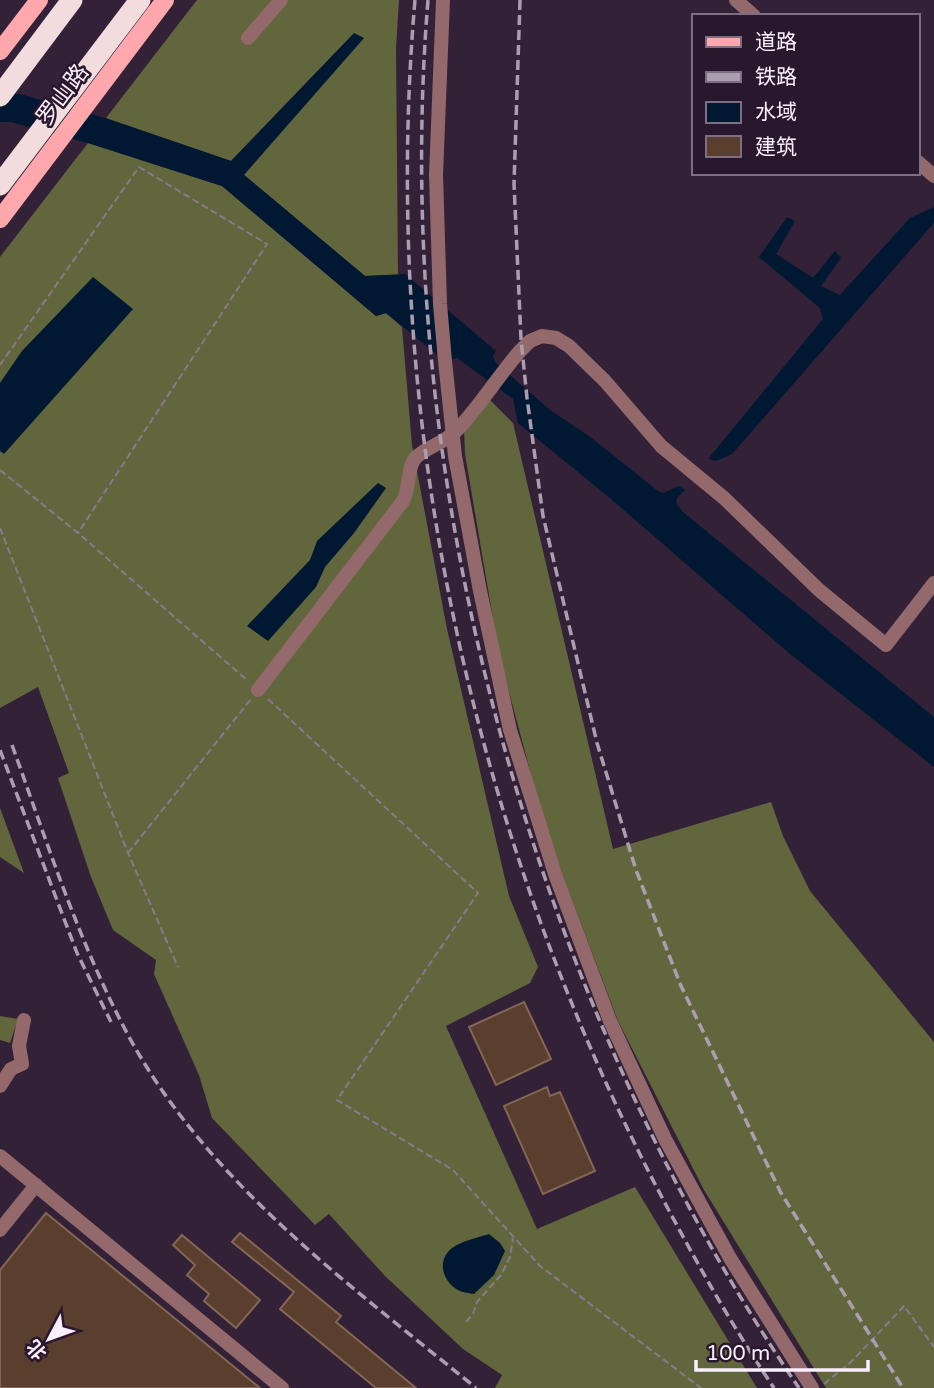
<svg xmlns="http://www.w3.org/2000/svg" width="934" height="1388" viewBox="0 0 934 1388" font-family="'Varela Round','Noto Sans SC',sans-serif">
<rect width="100%" height="100%" fill="#332138"/>
<g fill="#62663d">
<polygon points="197,0 399,0 396,48 398,275 365,276 243,174 363,38 354,34 231,161 106,118"/>
<polygon points="88,143 222,186 376,316 386,313 402,327 412,445 447,629 509,896 538,967 530,983 446,1026 537,1229 635,1187 757,1388 495,1388 502,1375 463,1349 385,1276 329,1214 315,1225 212,1118 199,1075 154,974 156,960 113,930 91,877 58,778 69,773 38,687 0,708 0,257"/>
<polygon points="489,399 513,423 613,849 771,802 783,836 810,891 934,1042 934,1388 826,1388 704,1190 618,1021 546,831 499,654 465,454 464,430"/>
<polygon points="0,808 24,873 0,857"/>
<polygon points="0,1016 18,1019 10,1043 0,1040"/>
</g>
<g fill="#001831">
<polygon points="354,33 364,38 244,175 365,276 405,274 496,351 493,356 496,363 550,410 589,436 658,491 663,493 679,486 685,490 677,498 676,503 683,512 934,717 934,767 790,654 611,499 518,423 513,399 457,358 445,361 386,313 376,316 222,186 88,143 11,122 0,122 0,95 20,94 102,117 231,161"/>
<polygon points="934,207 934,223 732,454 716,461 708,459 823,319 820,308 759,257 787,217 795,221 776,254 813,278 835,251 841,258 821,286 840,295 910,218"/>
<polygon points="93,277 133,309 4,454 0,451 0,383 22,351"/>
<polygon points="378,483 386,488 354,533 325,567 316,587 268,641 247,626 310,560 317,541"/>
<path d="M489,1234l11,9 5,8 -11,24 -20,19c-4,-1 -11,-1 -16,-4 -13,-7 -21,-25 -10,-38 8,-10 29,-14 41,-18z"/>
</g>
<g fill="#5a3f2f" stroke="#846655" stroke-width="2">
<polygon points="524,1002 551,1059 496,1085 469,1027"/>
<polygon points="547,1087 550,1096 560,1092 595,1171 543,1194 504,1106"/>
<polygon points="46,1213 260,1388 0,1388 0,1270"/>
<polygon points="240,1233 341,1316 336,1322 416,1388 376,1388 280,1309 294,1292 232,1242"/>
<polygon points="182,1235 260,1300 236,1328 204,1301 209,1294 187,1275 195,1265 173,1245"/>
</g>
<g fill="none" stroke-linecap="round" stroke-linejoin="round">
<g stroke="#89798d" stroke-width="2" stroke-dasharray="7 3.5" stroke-linecap="butt">
<polyline points="0,365 139,167 267,244 78,533"/>
<polyline points="0,470 78,533 248,681"/>
<polyline points="0,528 128,853 178,967"/>
<polyline points="268,699 478,893 337,1100 453,1170 540,1266 701,1388"/>
<polyline points="128,853 251,699"/>
<polyline points="466,1322 473,1314 477,1302 501,1275 510,1257 513,1238"/>
<polyline points="824,1384 852,1361 904,1306 934,1347"/>
</g>
<g stroke="#93696c" stroke-width="14">
<polyline points="443,0 436,175 440,304 445,361 455,456 480,591 510,730 555,874 610,1021 665,1139 730,1258 812,1388"/>
<polyline points="736,0 754,16"/>
<polyline points="248,38 281,0"/>
<polyline points="918,162 934,176"/>
<path d="M258,690l145,-189c7,-13 4,-31 11,-41 6,-10 30,-17 41,-28 24,-24 42,-55 65,-81l10,-10 12,-5 14,2 13,8 36,35 56,65 63,52 95,92 67,55 48,-62"/>
<polyline points="0,1086 11,1069 22,1064 19,1046 24,1020"/>
<polyline points="0,1156 282,1388"/>
<polyline points="0,1230 36,1185"/>
</g>
<g stroke="#fea8ae" stroke-width="18">
<polyline points="0,51 39,0"/>
<polyline points="0,219 165,0"/>
</g>
<g stroke="#f2dcdd" stroke-width="21">
<polyline points="0,96 72,0"/>
<polyline points="0,185 140,0"/>
</g>
<g stroke="#ac9eb0" stroke-width="3.5" stroke-dasharray="10 5" stroke-linecap="butt">
<path d="M415,0c-36,414 57,839 251,1205 33,62 68,124 108,183"/>
<path d="M428,0c-39,476 102,994 371,1388"/>
<polyline points="520,0 514,184 521,339 527,398 543,516 597,743 636,870 681,986 781,1193 903,1388"/>
<path d="M12,745c35,97 67,198 116,290 80,148 221,249 348,353"/>
<polyline points="0,750 77,953 111,1022"/>
</g>
</g>
<g text-anchor="middle" dominant-baseline="central" stroke-width="5" stroke-linejoin="round" paint-order="stroke">
<g font-size="23" fill="#fbeffe" stroke="#29182d">
<text transform="translate(63 95) rotate(-53)">罗山路</text>
</g>
</g>
<rect x="692" y="14" width="228" height="161" fill="#29182d" stroke="#7d6e81" stroke-width="2"/>
<rect x="706" y="37" width="35" height="10" fill="#fea8ae" stroke="#7d6e81" stroke-width="2"/>
<text x="755" y="49" font-size="21" fill="#fbeffe">道路</text>
<rect x="706" y="72" width="35" height="10" fill="#ac9eb0" stroke="#7d6e81" stroke-width="2"/>
<text x="755" y="84" font-size="21" fill="#fbeffe">铁路</text>
<rect x="706" y="102" width="35" height="21" fill="#001831" stroke="#7d6e81" stroke-width="2"/>
<text x="755" y="119" font-size="21" fill="#fbeffe">水域</text>
<rect x="706" y="136" width="35" height="21" fill="#5a3f2f" stroke="#7d6e81" stroke-width="2"/>
<text x="755" y="154" font-size="21" fill="#fbeffe">建筑</text>
<g transform="translate(49 1339) rotate(229)" stroke="#29182d" stroke-width="5" paint-order="stroke">
<path d="M0-5L12 26L0 18L-12 26Z" fill="#fbeffe"/>
<text y="-10" font-size="19" font-weight="bold" text-anchor="middle" fill="#fbeffe">北</text>
</g>
<path d="M696 1360v10h172v-10" fill="none" stroke="#fbeffe" stroke-width="3.5"/>
<text x="706" y="1360" font-size="21" fill="#fbeffe" stroke="#29182d" stroke-width="5" paint-order="stroke">100 m</text>
</svg>
